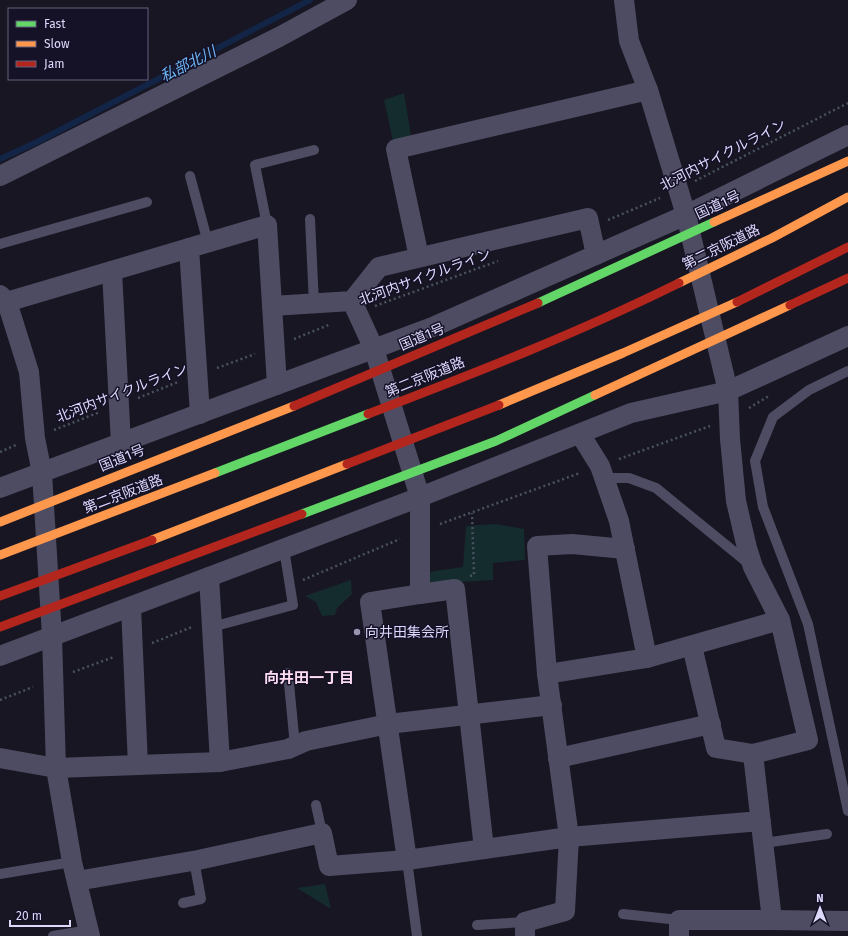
<svg xmlns="http://www.w3.org/2000/svg" width="848" height="936" viewBox="0 0 848 936" font-family="'Fira Sans','Noto Sans JP',sans-serif">
<rect width="100%" height="100%" fill="#181622"/>
<g fill="#152c2e">
<polygon points="404,93 411,136 393,141 384,100"/>
<polygon points="496,524 524,529 525,560 493,563 493,580 428,584 428,572 463,567 466,526"/>
<polygon points="351,580 352,594 337,608 335,615 322,616 316,602 305,596"/>
<polygon points="325,884 331,909 297,888"/>
</g>
<g fill="none" stroke-linecap="round" stroke-linejoin="round">
<polyline stroke="#122546" stroke-width="6" points="0,159 37,142 310,0"/>
<g stroke="#485260" stroke-width="2.5" stroke-dasharray="2 3" stroke-linecap="butt">
<polyline points="695,181 848,103"/>
<polyline points="608,220 660,198"/>
<polyline points="375,306 498,261"/>
<polyline points="294,339 331,324"/>
<polyline points="217,368 255,354"/>
<polyline points="138,398 178,382"/>
<polyline points="749,408 769,396"/>
<polyline points="54,430 100,412"/>
<polyline points="0,452 16,445"/>
<polyline points="619,459 710,426"/>
<polyline points="440,524 580,473"/>
<polyline points="470,576 474,575 472,513"/>
<polyline points="303,580 400,539"/>
<polyline points="152,643 192,627"/>
<polyline points="73,672 114,657"/>
<polyline points="0,700 33,687"/>
</g>
<g stroke="#4d4c62" stroke-width="10">
<polyline points="190,176 208,243"/>
<polyline points="310,219 314,304"/>
<polyline points="267,225 255,165 314,150"/>
<polyline points="0,244 147,202"/>
<polyline points="848,371 809,390 773,417 755,461 763,507 808,624 848,811"/>
<polyline points="604,478 629,478 656,488 748,563"/>
<polyline points="212,627 293,605 284,549"/>
<polyline points="288,673 295,746"/>
<polyline points="316,805 322,833"/>
<polyline points="764,843 827,834"/>
<polyline points="407,860 417,936"/>
<polyline points="0,874 72,862"/>
<polyline points="183,903 201,899 194,860"/>
<polyline points="623,914 679,920"/>
<polyline points="477,925 525,922"/>
<polyline points="53,936 89,930"/>
</g>
<g stroke="#4d4c62" stroke-width="20">
<polyline points="624,0 629,41 648,90 686,215 728,391 730,439 736,501 747,548 753,567 780,620"/>
<polyline points="0,176 279,37 347,0"/>
<polyline points="189,248 200,414"/>
<polyline points="419,257 396,149 648,90"/>
<polyline points="112,271 121,444"/>
<polyline points="0,295 7,302 29,372 35,438 42,473 52,636 56,768 72,862 90,936"/>
<polyline points="352,301 374,349 420,497 420,594 370,602 407,860 569,837 565,911 525,922 525,936"/>
<polyline points="0,304 267,225 277,385"/>
<polyline points="272,306 352,301 379,267 588,218 596,255"/>
<polyline points="580,434 600,466 619,521 647,658"/>
<polyline points="0,488 435,326 686,215 848,135"/>
<polyline points="420,594 455,589 484,849"/>
<polyline points="131,607 138,765"/>
<polyline points="692,646 716,748 753,754"/>
<polyline points="0,656 420,497 631,413 728,391 848,336"/>
<polyline points="547,674 537,546 572,544 625,549"/>
<polyline points="0,758 56,768 220,762 209,577"/>
<polyline points="558,758 711,724"/>
<polyline points="220,762 288,749 306,741 388,724 552,705"/>
<polyline points="77,881 198,860 322,833 329,866 407,860"/>
<polyline points="772,920 847,921"/>
<polyline points="679,936 679,920 772,920 753,754 808,740 780,620 647,658 547,674 569,837 761,821"/>
</g>
<g stroke="#63d668" stroke-width="9">
<polyline points="538,303 714,222"/>
<polyline points="215,473 368,414"/>
<polyline points="302,514 496,441 595,395"/>
</g>
<g stroke="#ff974d" stroke-width="9">
<polyline points="714,222 848,161"/>
<polyline points="679,283 772,238 848,197"/>
<polyline points="595,395 790,305"/>
<polyline points="499,405 623,353 737,302"/>
<polyline points="0,522 294,406"/>
<polyline points="152,540 347,464"/>
<polyline points="0,555 215,473"/>
</g>
<g stroke="#b3261e" stroke-width="9">
<polyline points="737,302 848,247"/>
<polyline points="790,305 848,278"/>
<polyline points="294,406 538,303"/>
<path d="M368,414c105,-40 210,-81 311,-131"/>
<polyline points="347,464 499,405"/>
<polyline points="0,596 152,540"/>
<polyline points="0,627 302,514"/>
</g>
</g>
<circle fill="#9895b0" stroke="#151127" stroke-width="1.5" cx="357" cy="632" r="4"/>
<g text-anchor="middle" dominant-baseline="central" stroke-width="3" stroke-linejoin="round" paint-order="stroke">
<g font-size="14" fill="#ddd9fd" stroke="#151127">
<text transform="translate(723 155) rotate(-27)">北河内サイクルライン</text>
<text transform="translate(718 205) rotate(-25)">国道1号</text>
<text transform="translate(721 247) rotate(-26)">第二京阪道路</text>
<text transform="translate(425 277) rotate(-20)">北河内サイクルライン</text>
<text transform="translate(422 337) rotate(-23)">国道1号</text>
<text transform="translate(425 377) rotate(-22)">第二京阪道路</text>
<text transform="translate(122 393) rotate(-21)">北河内サイクルライン</text>
<text transform="translate(122 458) rotate(-22)">国道1号</text>
<text transform="translate(123 494) rotate(-21)">第二京阪道路</text>
</g>
<g font-size="14" fill="#ddd9fd" stroke="#151127" text-anchor="start">
<text x="365" y="632">向井田集会所</text>
</g>
<g font-size="15" font-style="italic" fill="#6db6f7" stroke="#151127">
<text transform="translate(188 64) rotate(-27)">私部北川</text>
</g>
<g font-size="15" font-weight="bold" fill="#fddbf0" stroke="#151127">
<text x="309" y="678">向井田一丁目</text>
</g>
</g>
<rect x="8" y="8" width="140" height="72" fill="#151127" stroke="#65617d"/>
<rect x="16" y="21" width="20" height="6" fill="#63d668" stroke="#65617d"/>
<text x="44" y="28" font-size="12" fill="#ddd9fd">Fast</text>
<rect x="16" y="41" width="20" height="6" fill="#ff974d" stroke="#65617d"/>
<text x="44" y="48" font-size="12" fill="#ddd9fd">Slow</text>
<rect x="16" y="61" width="20" height="6" fill="#b3261e" stroke="#65617d"/>
<text x="44" y="68" font-size="12" fill="#ddd9fd">Jam</text>
<g transform="translate(820 908)" stroke="#151127" stroke-width="3" paint-order="stroke">
<path d="M0-3L7 15L0 10L-7 15Z" fill="#ddd9fd"/>
<text y="-6" font-size="11" font-weight="bold" text-anchor="middle" fill="#ddd9fd">N</text>
</g>
<path d="M10 920v6h60v-6" fill="none" stroke="#ddd9fd" stroke-width="2"/>
<text x="16" y="920" font-size="12" fill="#ddd9fd" stroke="#151127" stroke-width="3" paint-order="stroke">20 m</text>
</svg>
